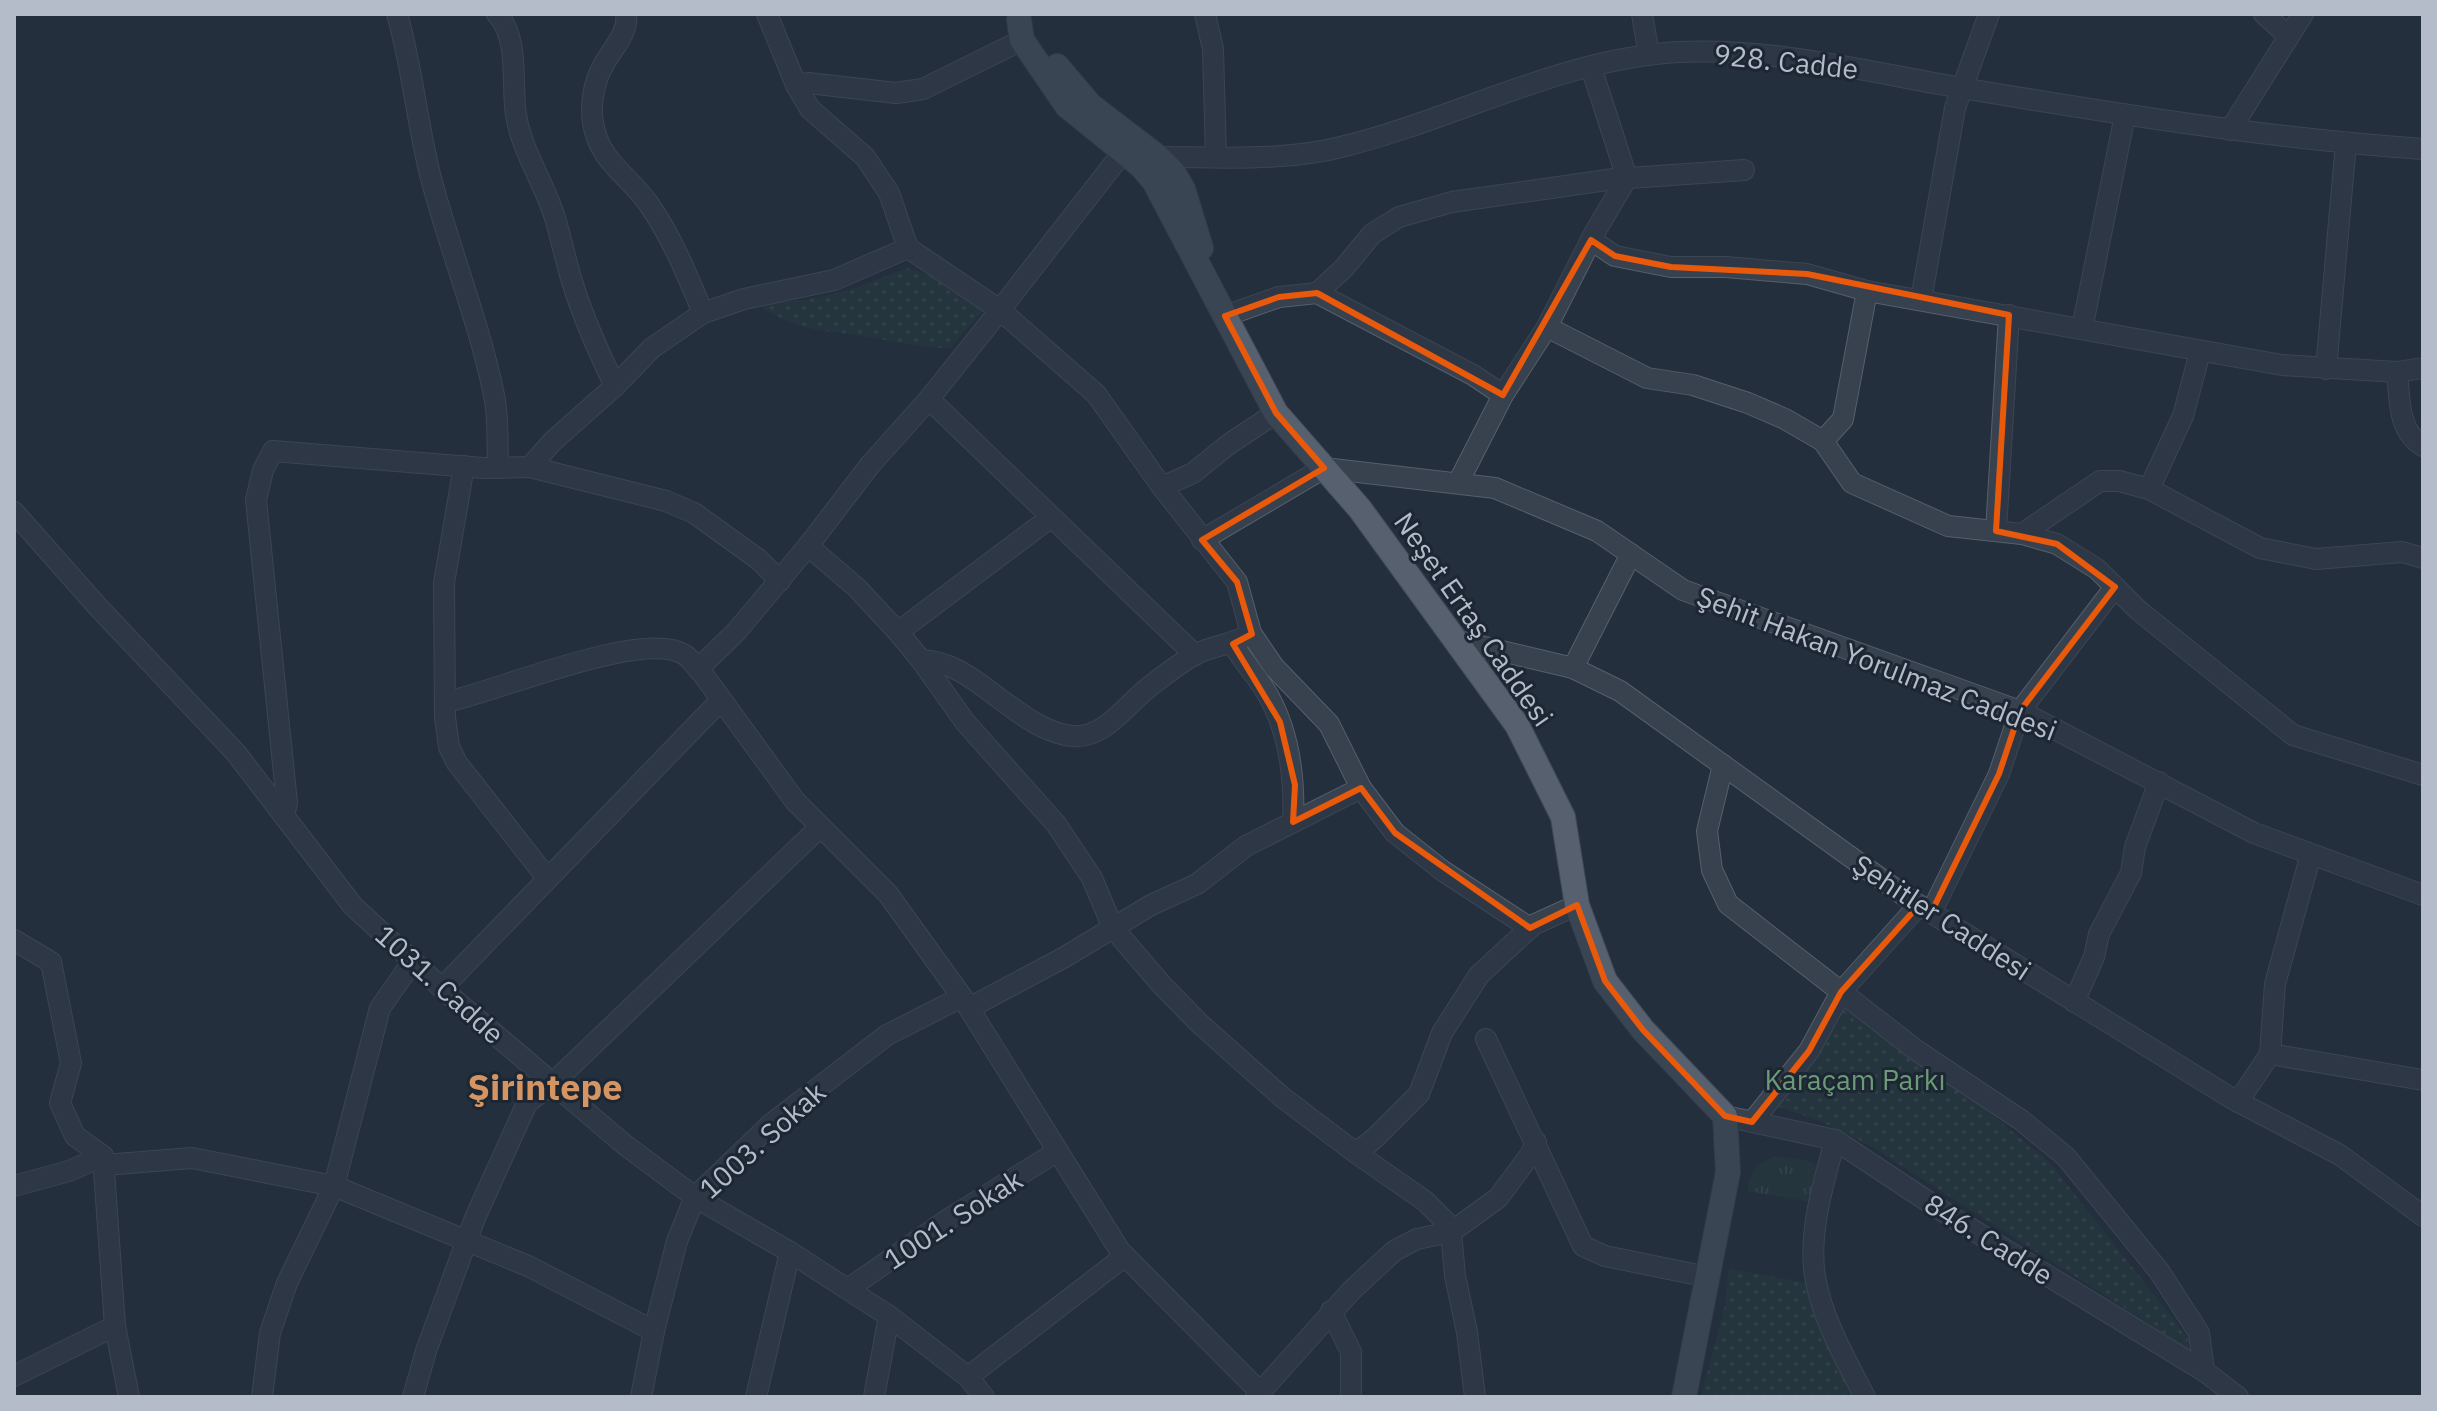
<svg xmlns="http://www.w3.org/2000/svg" width="2437" height="1411" viewBox="0 0 2437 1411" font-family="'IBM Plex Sans',sans-serif">
<defs>
<pattern id="grass-tufts" width="24" height="20" patternUnits="userSpaceOnUse" patternTransform="scale(2)"><rect width="24" height="20" fill="#263c3f"/><path d="M3 7l-1-3M5 7V3M7 7l1-3M15 17l-1-3M17 17v-4M19 17l1-3" fill="none" stroke="#435659"/></pattern>
<pattern id="park-dots" width="8" height="8" patternUnits="userSpaceOnUse" patternTransform="scale(2)"><rect width="8" height="8" fill="#263c3f"/><path d="M2 2h.1M6 6h.1" fill="none" stroke="#435659" stroke-width="1.8" stroke-linecap="round"/></pattern>
</defs>
<rect width="100%" height="100%" fill="#242f3e"/>
<path fill="url(#grass-tufts)" d="M1775,1156l30,4 14,6 -7,36 -64,-11c0,-19 11,-28 27,-35z"/>
<g fill="url(#park-dots)">
<path d="M908,268l41,14 35,27 -34,39c-30,0 -57,-7 -86,-12 -41,-6 -65,-5 -101,-28l9,-5 33,-3 45,-10z"/>
<polygon points="1845,1009 1877,1026 1923,1068 1984,1108 2050,1163 2188,1338 2189,1349 1869,1145 1818,1120 1773,1105 1824,1031"/>
<polygon points="1729,1269 1807,1283 1826,1343 1856,1397 1701,1397 1725,1306"/>
</g>
<g fill="none" stroke-linecap="round" stroke-linejoin="round">
<defs>
<g id="minor">
<path d="M397,14c16,55 20,112 35,168 19,71 47,140 62,213 5,23 3,49 4,73"/>
<path d="M497,14c23,25 14,69 19,101 6,37 28,67 39,103 6,20 10,40 16,60 11,37 27,73 44,108"/>
<path d="M626,14c3,18 -13,34 -22,50 -10,17 -14,39 -11,59 6,38 35,52 55,80 24,34 39,72 55,110"/>
<polyline points="767,14 796,85 810,109 865,157 889,193 908,248"/>
<polyline points="1205,14 1213,49 1216,157"/>
<polyline points="1642,14 1649,55"/>
<polyline points="2264,14 2288,36"/>
<polyline points="796,85 808,83 896,93 923,89 1022,40"/>
<polyline points="2230,130 2303,14"/>
<path d="M1158,157c62,0 126,5 187,-11 112,-28 218,-88 335,-94 96,-4 188,20 282,36 153,26 306,50 461,61"/>
<polyline points="1591,240 1615,256 1671,267 1726,267 1807,274 1867,291 2282,365 2397,372 2423,368"/>
<polyline points="908,248 1000,310 1096,394 1162,487 1237,582 1251,633 1274,667 1329,724 1361,788 1395,833 1443,871 1530,928"/>
<polyline points="1317,293 1344,268 1372,234 1399,217 1452,202 1614,179 1744,170"/>
<polyline points="1921,300 1955,108 1989,14"/>
<polyline points="1225,316 1279,297 1317,293 1473,375 1503,395"/>
<polyline points="1547,327 1647,378 1693,385 1748,403 1785,419 1823,441 1852,483 1948,526 2022,534 2057,544 2097,569 2138,610 2293,735 2423,775"/>
<polyline points="2082,329 2125,115"/>
<polyline points="2326,369 2346,143"/>
<path d="M2397,372c3,26 0,59 26,74"/>
<polyline points="929,399 1195,655"/>
<polyline points="1823,441 1843,419 1867,291"/>
<polyline points="464,466 444,583 445,717 449,747 457,763 547,878"/>
<polyline points="530,467 666,501 694,513 758,559 780,581"/>
<polyline points="1458,483 1503,395 1547,327 1595,232 1627,178 1591,67"/>
<polyline points="1162,487 1193,473 1229,444 1276,413"/>
<polyline points="2149,489 2183,416 2200,352"/>
<polyline points="14,512 98,607 236,753 353,906 456,1001 625,1145 695,1197 790,1252 889,1316 968,1377 984,1397"/>
<polyline points="1996,531 2009,315"/>
<polyline points="2022,534 2100,481 2119,481 2149,489 2260,548 2316,559 2402,552 2423,558"/>
<polyline points="1202,540 1324,468 1495,488 1597,531 1683,590 2020,711 2254,833 2423,895"/>
<polyline points="808,546 857,588 898,632 921,660 965,722 1056,824 1092,878 1113,928 1161,984 1199,1023 1282,1097 1356,1153 1425,1201 1446,1222 1451,1232 1455,1276 1467,1332 1475,1397"/>
<polyline points="898,632 1050,518"/>
<polyline points="1455,640 1573,668 1620,691 1909,899 2231,1098 2340,1155 2423,1216"/>
<path d="M1233,644c9,16 22,30 32,46 24,39 30,87 28,132"/>
<path d="M921,660c35,1 59,25 86,44 19,14 41,30 66,32 31,3 54,-32 76,-49 14,-11 30,-23 45,-32 19,-10 40,-10 57,-22"/>
<polyline points="1573,668 1631,554"/>
<polyline points="698,669 736,632 808,546 870,465 929,399 1000,310 1123,152"/>
<path d="M446,702c50,-10 198,-74 239,-47 6,4 12,13 17,18l93,128 93,93 74,103 158,254 140,141"/>
<polyline points="1723,765 1707,831 1712,870 1728,904 1916,1050 2021,1120 2066,1157 2159,1271 2199,1333 2204,1371"/>
<polyline points="284,816 287,803 256,500 263,470 273,451 483,468 530,467 552,442 615,386 652,348 703,313 744,299 834,280 908,248"/>
<polyline points="1931,913 1999,774 2020,711 2115,587"/>
<polyline points="14,940 51,962 71,1063 60,1103 75,1136 103,1156 115,1326 129,1397"/>
<polyline points="442,988 721,700"/>
<polyline points="2074,1002 2094,957 2099,934 2131,873 2135,847 2159,782"/>
<polyline points="969,1008 1063,958 1151,905 1197,884 1246,846 1361,788"/>
<polyline points="1486,1039 1583,1246 1605,1256 1708,1277"/>
<polyline points="2270,1054 2275,984 2311,854"/>
<polyline points="2238,1102 2270,1054 2423,1080"/>
<polyline points="1725,1116 1835,1140 1950,1216 2204,1371 2238,1397"/>
<polyline points="1752,1122 1809,1051 1841,992 1919,905"/>
<path d="M1835,1140c-11,42 -27,92 -20,136 7,43 30,82 50,121"/>
<polyline points="1356,1153 1375,1138 1419,1094 1442,1033 1479,975 1533,925 1577,905"/>
<polyline points="104,1165 192,1158 334,1186 528,1266 654,1331"/>
<polyline points="14,1186 69,1171 103,1156"/>
<polyline points="848,1289 947,1220 1058,1151"/>
<polyline points="1331,1311 1351,1352 1351,1397"/>
<polyline points="14,1376 115,1326"/>
<polyline points="968,1377 1125,1256"/>
<polyline points="262,1397 270,1333 287,1283 334,1186 380,1008 413,961"/>
<polyline points="413,1397 426,1351 475,1218 527,1103 552,1084 820,827"/>
<polyline points="641,1397 654,1331 677,1241 695,1197 771,1124 887,1035 962,997"/>
<polyline points="756,1397 790,1252"/>
<polyline points="874,1397 889,1316"/>
<polyline points="1256,1397 1351,1291 1394,1251 1417,1239 1451,1232 1498,1198 1530,1155 1536,1142"/>
</g>
<g id="major">
<polyline points="1019,20 1022,40 1067,106 1141,166 1154,181 1276,413 1360,509 1517,725 1563,817 1577,905 1605,981 1643,1030 1725,1116 1728,1172 1684,1397"/>
<polyline points="1057,66 1090,105 1158,157 1173,172 1183,189 1201,248"/>
</g>
</defs>
<use href="#minor" stroke="#565f6c" stroke-width="22"/>
<use href="#major" stroke="#414a57" stroke-width="26"/>
<use href="#minor" stroke="#38414e" stroke-width="20"/>
<use href="#major" stroke="#56606e" stroke-width="24"/>
</g>
<path d="M0 0H2437V1411H0ZM1591,240l24,16 56,11 136,7 202,41 -13,216 61,13 58,43 -95,124 -21,63 -68,139 -12,-8 -78,87 -32,59 -57,71 -27,-6 -82,-86 -38,-49 -28,-76 -47,23 -135,-95 -34,-45 -68,34 2,-37 -15,-63 -47,-78 19,-10 -15,-52 -35,-42 122,-72 -48,-55 -51,-97 54,-19 38,-4 186,102z" fill="#242f3e" fill-opacity=".55" fill-rule="evenodd"/>
<path fill="none" stroke="#e8590c" stroke-width="6" stroke-linejoin="round" d="M1591,240l24,16 56,11 136,7 202,41 -13,216 61,13 58,43 -95,124 -21,63 -68,139 -12,-8 -78,87 -32,59 -57,71 -27,-6 -82,-86 -38,-49 -28,-76 -47,23 -135,-95 -34,-45 -68,34 2,-37 -15,-63 -47,-78 19,-10 -15,-52 -35,-42 122,-72 -48,-55 -51,-97 54,-19 38,-4 186,102z"/>
<g text-anchor="middle" dominant-baseline="central" stroke-width="6" stroke-linejoin="round" paint-order="stroke">
<g font-size="28" fill="#b4bcc9" stroke="#1d2633">
<text transform="translate(1786 61) rotate(6)">928. Cadde</text>
<text transform="translate(1474 619) rotate(55)">Neşet Ertaş Caddesi</text>
<text transform="translate(1877 663) rotate(21)">Şehit Hakan Yorulmaz Caddesi</text>
<text transform="translate(1942 917) rotate(33)">Şehitler Caddesi</text>
<text transform="translate(440 984) rotate(42)">1031. Cadde</text>
<text transform="translate(762 1140) rotate(-42)">1003. Sokak</text>
<text transform="translate(953 1219) rotate(-33)">1001. Sokak</text>
<text transform="translate(1989 1239) rotate(32)">846. Cadde</text>
</g>
<g font-size="28" fill="#6b9a76" stroke="#1d2633">
<text x="1855" y="1079">Karaçam Parkı</text>
</g>
<g font-size="36" font-weight="bold" fill="#d59563" stroke="#1d2633">
<text x="545" y="1086">Şirintepe</text>
</g>
</g>
<rect width="2437" height="1411" fill="none" stroke="#b4bcc9" stroke-width="32"/>
</svg>
